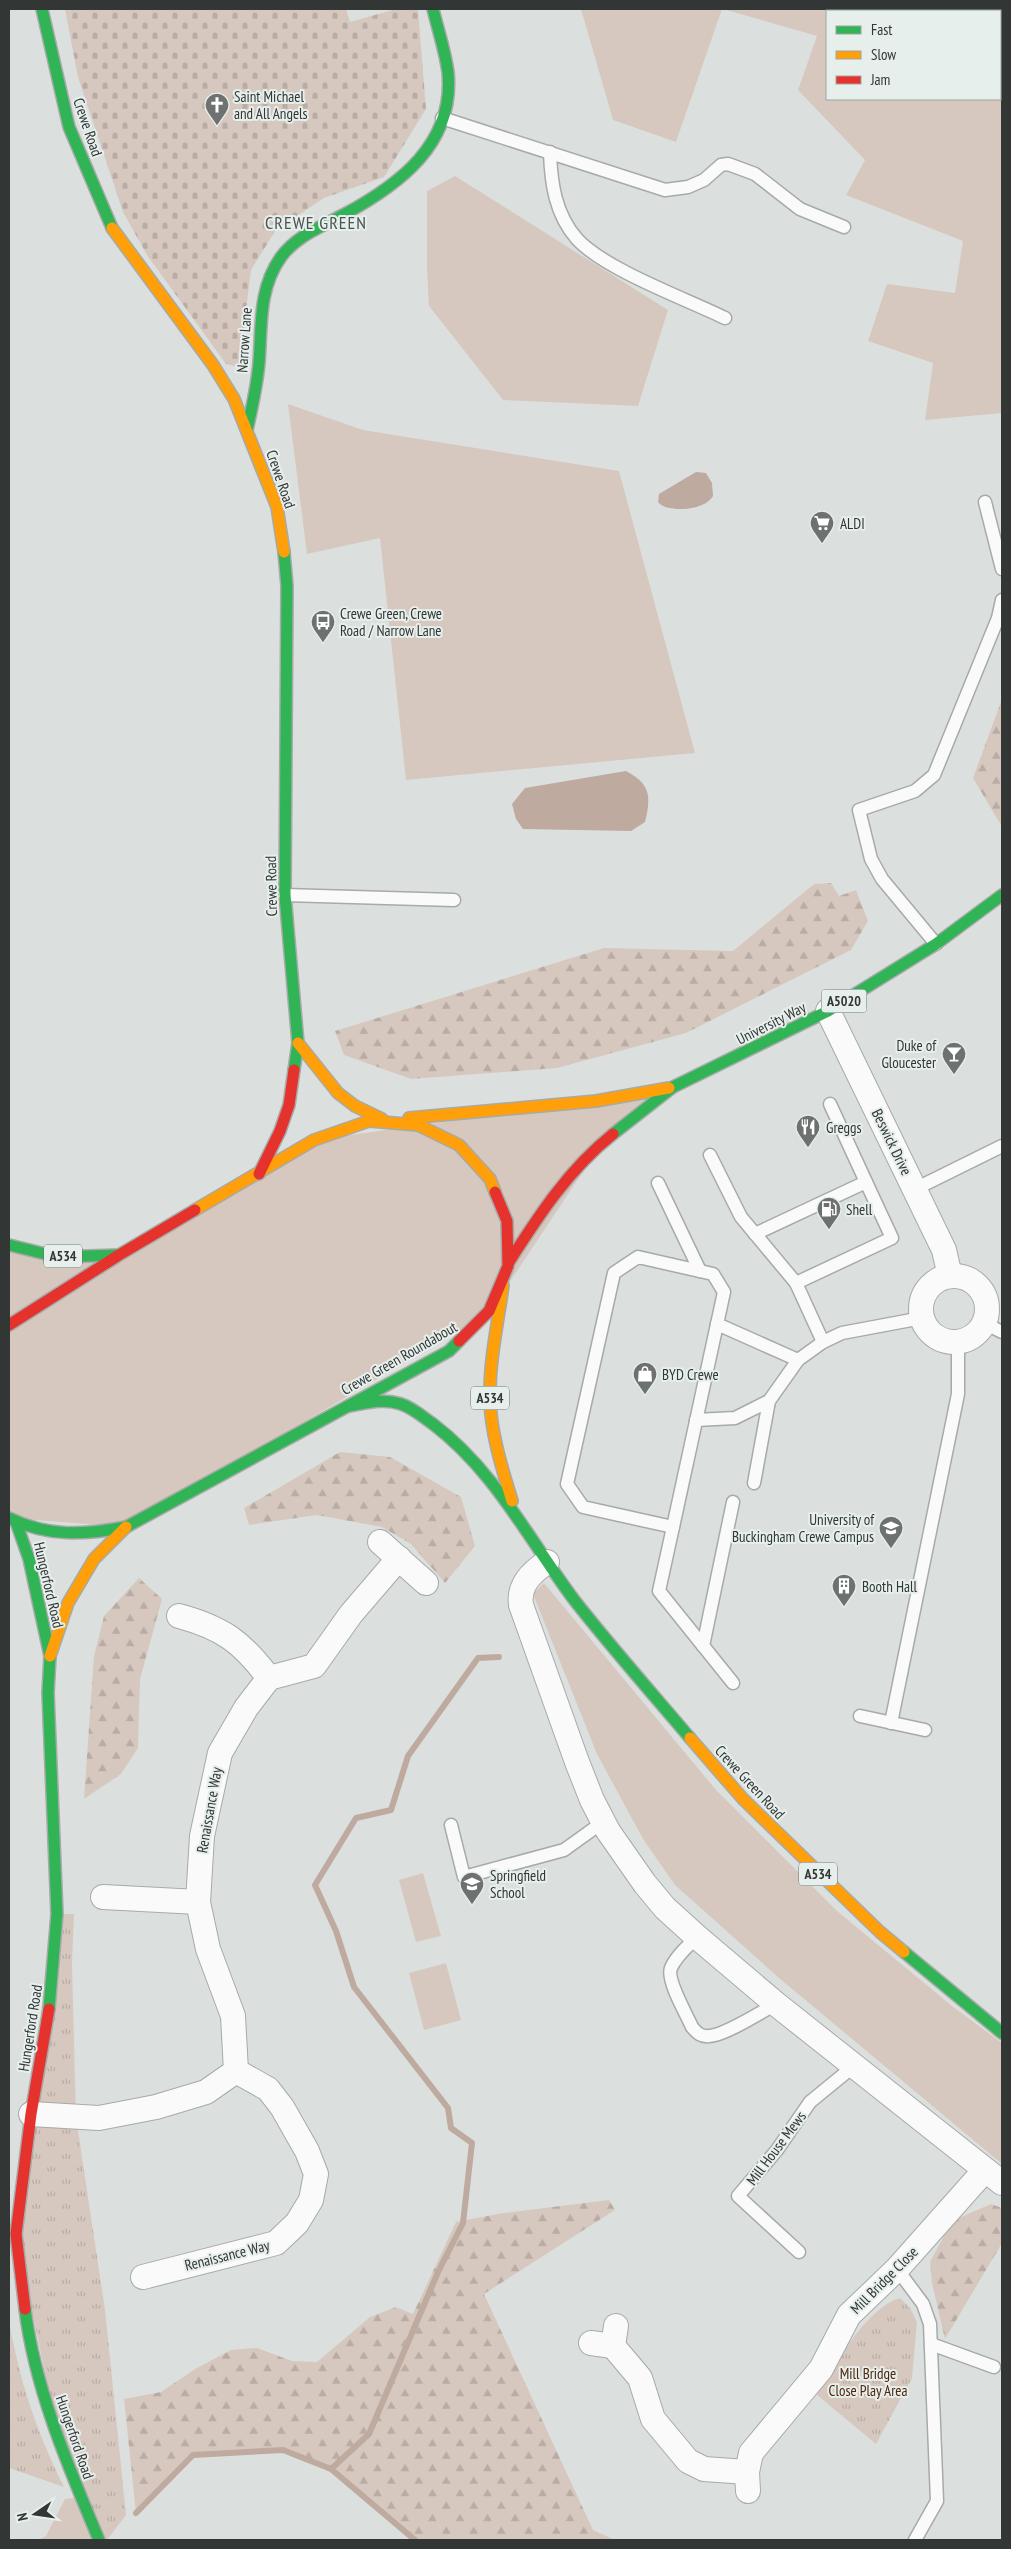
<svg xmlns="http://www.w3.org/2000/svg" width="1011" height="2549" viewBox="0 0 1011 2549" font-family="'PT Sans Narrow',sans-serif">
<defs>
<pattern id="forest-firs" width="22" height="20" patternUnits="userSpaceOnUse" patternTransform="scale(1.25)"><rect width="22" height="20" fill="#d7c8bf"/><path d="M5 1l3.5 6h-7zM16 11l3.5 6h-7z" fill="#b9aca5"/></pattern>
<pattern id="cemetery-stones" width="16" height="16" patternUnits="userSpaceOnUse" patternTransform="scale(1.25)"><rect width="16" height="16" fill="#d7c8bf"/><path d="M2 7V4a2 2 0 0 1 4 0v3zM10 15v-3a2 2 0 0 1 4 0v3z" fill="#b9aca5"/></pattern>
<pattern id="park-tufts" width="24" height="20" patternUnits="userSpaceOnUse" patternTransform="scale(1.25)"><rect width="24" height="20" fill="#d7c8bf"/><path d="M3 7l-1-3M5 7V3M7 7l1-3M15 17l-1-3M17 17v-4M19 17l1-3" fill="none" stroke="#b9aca5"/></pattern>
</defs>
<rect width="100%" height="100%" fill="#dbe0de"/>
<g fill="#d7c8bf" fill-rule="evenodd">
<polygon points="581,9 722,9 676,142 613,120"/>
<path d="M723,9h279v404l-77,7 8,-57 -65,-22 19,-57 68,9 8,-52 -117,-46 19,-35 -67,-70 19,-54zM827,11h173v88h-173z"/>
<polygon points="455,176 668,310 638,406 503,400 429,306 427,270 427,191"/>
<polygon points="288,404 363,430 619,471 695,753 406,780 380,538 307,554"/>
<polygon points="668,1091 602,1143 489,1313 126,1527 9,1518 9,1245 119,1255 314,1140"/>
<polygon points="544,1583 716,1790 837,1911 952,2006 1002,2043 1002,2164 779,1978 675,1885 643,1839 597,1754 533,1594"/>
<polygon points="423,1873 441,1936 416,1942 399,1880"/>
<polygon points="446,1963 461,2020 424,2030 409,1973"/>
<polygon points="81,2497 99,2540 38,2540 46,2536 65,2499"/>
</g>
<g fill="url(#forest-firs)">
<polygon points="1002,699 1002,827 973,778"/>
<polygon points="831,883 839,896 856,890 868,921 851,950 686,1033 557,1068 411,1079 344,1055 335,1031 604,948 733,951 814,884"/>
<polygon points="340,1452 390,1457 461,1497 475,1546 445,1583 411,1544 382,1527 317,1515 249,1525 244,1508"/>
<polygon points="139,1578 162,1599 140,1679 138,1748 121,1774 84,1799 94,1656 104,1616"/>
<polygon points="609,2200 615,2210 484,2294 593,2530 615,2540 415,2540 331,2469 283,2450 193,2455 136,2513 124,2399 161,2392 195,2369 231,2350 257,2348 292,2361 317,2362 370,2317 396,2307 413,2314 456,2222 503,2213"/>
<polygon points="991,2204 1002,2208 1002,2243 945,2339 932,2283 930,2262 952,2221"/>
</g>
<polygon fill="url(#cemetery-stones)" points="65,9 346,9 350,22 396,9 418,9 426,109 384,177 324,198 275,231 251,270 239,367 226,364 147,255 123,212 78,77"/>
<g fill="url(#park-tufts)">
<polygon points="57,1914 74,1914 72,1963 76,2117 105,2310 126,2515 107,2540 61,2450 16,2234"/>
<path d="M900,2298l10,10 7,14 -5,56 -36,66 -59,-49c16,-30 51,-88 83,-97z"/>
<path d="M9,2322c12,63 27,108 55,165l-55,-19z"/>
</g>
<g fill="#beaa9f">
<path d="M696,472l10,1 6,10 1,13c-2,3 -6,7 -9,8 -11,6 -38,8 -46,-2l1,-8z"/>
<path d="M626,771c25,13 25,26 19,51l-14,9 -108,-2 -7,-10 -4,-15 13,-16z"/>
</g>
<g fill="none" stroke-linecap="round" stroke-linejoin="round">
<g stroke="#beaa9f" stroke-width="6">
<polyline points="331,2469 369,2434 438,2272 463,2223 472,2143 451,2128 448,2108 354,1987 336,1931 315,1885 356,1818 391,1810 408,1756 478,1658 499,1657"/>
<polyline points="136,2513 193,2455 283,2450 331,2469 415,2540"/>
</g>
<defs>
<g id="lane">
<polyline points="442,118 665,190 688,187 704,180 721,165 728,164 755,174 800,209 844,227"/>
<path d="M550,152c1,31 5,62 27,87 27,30 109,60 148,79"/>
<polyline points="985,502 1002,569"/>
<polyline points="285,895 454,900"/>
<polyline points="936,944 882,879 871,859 859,810 915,791 934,775 998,618 1002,600"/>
<polyline points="830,1104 866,1182"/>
<polyline points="710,1155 741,1217 796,1283 823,1342"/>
<polyline points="658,1183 700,1271"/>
<polyline points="915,1189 1002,1146"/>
<polyline points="755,1234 866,1182 892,1238 796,1283"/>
<polygon points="638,1257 713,1274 724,1292 673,1527 583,1507 567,1484 614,1273"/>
<polyline points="984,1323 1002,1332"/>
<polyline points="717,1324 798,1360"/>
<polyline points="696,1420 735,1418 769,1401 798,1360 823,1342 842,1333 922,1318"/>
<polyline points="754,1483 769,1401"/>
<polyline points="673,1527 659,1591 733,1683"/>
<polyline points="703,1646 733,1502"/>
<polyline points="860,1716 925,1730"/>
<polyline points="891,1723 958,1394 958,1342"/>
<polyline points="451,1825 464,1877 564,1850 603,1822"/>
<path d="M697,1937c-9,9 -21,19 -26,31 -5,12 16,47 21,59 5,6 9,10 17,9 15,0 52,-24 67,-32"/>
<polyline points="799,2252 738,2196 777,2150 810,2102 854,2066"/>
<polyline points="897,2269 923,2304 930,2324 937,2501 915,2540"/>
<polyline points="931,2344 994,2367"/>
</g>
<g id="street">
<polyline points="828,1011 944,1250 950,1276"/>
<circle cx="954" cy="1309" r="33"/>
<polyline points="380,1542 426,1583"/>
<path d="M547,1562c-15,10 -29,23 -26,43l56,157 15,38 16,31 37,53 20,24 32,29 79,67 226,179"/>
<path d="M179,1616c44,12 63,26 90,62"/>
<polyline points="103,1897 198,1902"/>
<polyline points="31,2114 99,2118 156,2107 206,2092 236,2071 233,2016 208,1949 198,1902 202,1836 220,1753 246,1708 269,1678 314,1666 351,1614 399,1558"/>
<polyline points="143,2277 276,2243 297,2223 311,2200 316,2174 307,2151 282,2107 268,2089 236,2071"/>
<polyline points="591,2343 613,2346 616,2326"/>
<polyline points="613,2346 640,2378 653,2419 688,2461 704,2469 747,2472"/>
<polyline points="748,2491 747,2472 751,2453 821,2369 849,2315 897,2269 985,2170"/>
</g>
<g id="fast">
<polyline points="42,9 69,127 112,228"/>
<path d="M247,430c5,-22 10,-44 12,-67 3,-37 -1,-74 22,-106 15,-21 40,-30 62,-42 56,-30 112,-71 105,-143 -3,-22 -10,-42 -15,-63"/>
<polyline points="284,552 287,586 285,895 298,1043 294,1070"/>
<polyline points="613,1134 673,1087 828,1011 936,944 1002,895"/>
<polyline points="9,1245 58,1257 118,1255"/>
<path d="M349,1406c18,-3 34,-8 52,-2 12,4 22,13 32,20 62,47 96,116 142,177 37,47 76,91 115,137"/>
<path d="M9,1518c39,19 75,17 117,9l323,-176 10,-10"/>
<polyline points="16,1522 29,1559 50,1656 48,1693 57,1914 49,2009"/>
<polyline points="904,1952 1002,2033"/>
<path d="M25,2309c10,80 43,157 74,231"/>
</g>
<g id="slow">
<polyline points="112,228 213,365 234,399 277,507 284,552"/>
<polyline points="298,1043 338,1093 355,1106 382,1119"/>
<polyline points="409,1118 596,1101 669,1088"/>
<polyline points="195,1210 314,1140 369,1121 418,1125 459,1145 490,1179 495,1192"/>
<path d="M503,1285c-5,38 -14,76 -13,115 1,34 12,68 22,101"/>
<polyline points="50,1656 68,1603 94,1559 126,1527"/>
<polyline points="690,1738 743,1799 880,1932 904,1952"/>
</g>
<g id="jam">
<polyline points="259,1174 280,1131 289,1105 294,1070"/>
<path d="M509,1262c30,-47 60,-93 104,-128"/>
<polyline points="9,1325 119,1255 195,1210"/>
<polyline points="459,1341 489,1311 508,1266 507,1221 495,1192"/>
<polyline points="25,2309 16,2234 31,2114 49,2009"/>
</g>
</defs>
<use href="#lane" stroke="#a6aaa9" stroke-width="15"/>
<use href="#street" stroke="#a6aaa9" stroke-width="26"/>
<use href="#fast" stroke="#a6aaa9" stroke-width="14"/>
<use href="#slow" stroke="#a6aaa9" stroke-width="14"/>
<use href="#jam" stroke="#a6aaa9" stroke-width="14"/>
<use href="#lane" stroke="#fafafa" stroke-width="12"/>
<use href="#street" stroke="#fafafa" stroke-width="24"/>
<use href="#fast" stroke="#30b455" stroke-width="11"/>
<use href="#slow" stroke="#ff9f0a" stroke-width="11"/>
<use href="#jam" stroke="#e5322d" stroke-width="11"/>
</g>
<defs>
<symbol id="church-pin" viewBox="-11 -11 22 30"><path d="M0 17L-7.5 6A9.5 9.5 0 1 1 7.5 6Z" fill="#6d7270" stroke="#e6efec"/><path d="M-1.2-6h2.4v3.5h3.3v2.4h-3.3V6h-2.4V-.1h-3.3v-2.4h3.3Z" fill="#fff"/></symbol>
<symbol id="supermarket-pin" viewBox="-11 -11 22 30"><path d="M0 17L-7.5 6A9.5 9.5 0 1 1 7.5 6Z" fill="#6d7270" stroke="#e6efec"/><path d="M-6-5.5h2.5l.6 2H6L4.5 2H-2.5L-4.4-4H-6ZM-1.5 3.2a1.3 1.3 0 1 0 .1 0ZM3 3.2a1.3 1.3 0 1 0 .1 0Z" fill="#fff"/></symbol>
<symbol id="bus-pin" viewBox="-11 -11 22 30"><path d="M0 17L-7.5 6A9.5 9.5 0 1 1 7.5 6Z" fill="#6d7270" stroke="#e6efec"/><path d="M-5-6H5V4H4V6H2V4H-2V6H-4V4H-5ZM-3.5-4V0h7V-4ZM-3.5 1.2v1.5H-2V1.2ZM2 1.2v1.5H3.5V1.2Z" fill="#fff"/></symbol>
<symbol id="bar-pin" viewBox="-11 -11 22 30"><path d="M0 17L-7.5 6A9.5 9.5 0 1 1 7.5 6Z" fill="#6d7270" stroke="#e6efec"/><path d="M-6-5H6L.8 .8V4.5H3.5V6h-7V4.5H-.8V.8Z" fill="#fff"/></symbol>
<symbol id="restaurant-pin" viewBox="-11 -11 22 30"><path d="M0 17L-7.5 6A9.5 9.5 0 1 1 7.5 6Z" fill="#6d7270" stroke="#e6efec"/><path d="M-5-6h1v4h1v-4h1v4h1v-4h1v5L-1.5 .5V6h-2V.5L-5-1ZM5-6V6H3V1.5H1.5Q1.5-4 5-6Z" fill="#fff"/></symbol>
<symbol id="fuel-pin" viewBox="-11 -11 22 30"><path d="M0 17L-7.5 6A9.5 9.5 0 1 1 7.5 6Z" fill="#6d7270" stroke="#e6efec"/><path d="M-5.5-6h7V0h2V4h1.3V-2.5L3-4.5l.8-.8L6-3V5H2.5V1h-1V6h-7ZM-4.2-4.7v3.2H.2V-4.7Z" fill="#fff"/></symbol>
<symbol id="shop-pin" viewBox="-11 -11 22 30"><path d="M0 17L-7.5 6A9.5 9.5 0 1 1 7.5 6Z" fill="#6d7270" stroke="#e6efec"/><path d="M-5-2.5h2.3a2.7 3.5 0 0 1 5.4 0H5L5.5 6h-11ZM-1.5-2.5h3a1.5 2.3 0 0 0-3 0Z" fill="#fff"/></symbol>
<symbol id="university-pin" viewBox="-11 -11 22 30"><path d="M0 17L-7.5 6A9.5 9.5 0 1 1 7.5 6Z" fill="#6d7270" stroke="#e6efec"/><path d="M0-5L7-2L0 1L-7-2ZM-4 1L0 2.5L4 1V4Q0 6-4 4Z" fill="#fff"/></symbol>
<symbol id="building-pin" viewBox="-11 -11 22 30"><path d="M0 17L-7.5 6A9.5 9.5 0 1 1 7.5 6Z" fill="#6d7270" stroke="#e6efec"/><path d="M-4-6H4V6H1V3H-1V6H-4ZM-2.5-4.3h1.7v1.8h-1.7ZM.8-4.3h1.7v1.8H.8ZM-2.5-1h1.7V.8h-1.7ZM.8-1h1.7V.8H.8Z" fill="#fff"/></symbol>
<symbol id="school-pin" viewBox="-11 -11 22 30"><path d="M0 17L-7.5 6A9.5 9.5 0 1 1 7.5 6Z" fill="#6d7270" stroke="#e6efec"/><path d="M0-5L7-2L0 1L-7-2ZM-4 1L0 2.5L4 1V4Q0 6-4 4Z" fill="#fff"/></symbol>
</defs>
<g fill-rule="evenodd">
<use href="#church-pin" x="203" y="91" width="28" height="38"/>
<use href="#supermarket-pin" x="808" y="509" width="28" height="38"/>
<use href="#bus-pin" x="309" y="608" width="28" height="38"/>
<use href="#bar-pin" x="940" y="1040" width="28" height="38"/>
<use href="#restaurant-pin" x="794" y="1113" width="28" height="38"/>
<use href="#fuel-pin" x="815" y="1195" width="28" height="38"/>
<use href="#shop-pin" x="631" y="1360" width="28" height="38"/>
<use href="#university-pin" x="877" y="1514" width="28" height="38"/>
<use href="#building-pin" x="830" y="1572" width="28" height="38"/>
<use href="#school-pin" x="458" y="1870" width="28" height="38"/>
</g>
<g text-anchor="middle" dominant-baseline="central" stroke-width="4" stroke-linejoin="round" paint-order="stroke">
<g fill="#e6efec" stroke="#686e6c" stroke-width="1">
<rect x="821.5" y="989.5" width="45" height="23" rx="4"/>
<rect x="44" y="1244.5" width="38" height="23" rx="4"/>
<rect x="471" y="1386.5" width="38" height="23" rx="4"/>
<rect x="799" y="1862.5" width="38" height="23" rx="4"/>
</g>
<g font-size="14" font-weight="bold" fill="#323635">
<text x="844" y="1001">A5020</text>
<text x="63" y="1256">A534</text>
<text x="490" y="1398">A534</text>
<text x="818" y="1874">A534</text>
</g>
<g font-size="15" fill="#323635" stroke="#e6efec" text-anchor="start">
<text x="234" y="96">Saint Michael<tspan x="234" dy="17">and All Angels</tspan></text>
<text x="840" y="523">ALDI</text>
<text x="340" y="613">Crewe Green, Crewe<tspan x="340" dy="17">Road / Narrow Lane</tspan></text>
<text x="936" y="1045" text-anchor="end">Duke of<tspan x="936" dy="17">Gloucester</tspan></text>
<text x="826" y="1127">Greggs</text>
<text x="846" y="1209">Shell</text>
<text x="662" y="1374">BYD Crewe</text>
<text x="874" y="1519" text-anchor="end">University of<tspan x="874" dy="17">Buckingham Crewe Campus</tspan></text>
<text x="862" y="1586">Booth Hall</text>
<text x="490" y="1875">Springfield<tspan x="490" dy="17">School</tspan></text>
</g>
<g font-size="15" fill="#323635" stroke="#e6efec">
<text transform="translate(88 127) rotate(71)">Crewe Road</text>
<text transform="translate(244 340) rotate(-86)">Narrow Lane</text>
<text transform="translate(281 479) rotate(71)">Crewe Road</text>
<text transform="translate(271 886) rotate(-91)">Crewe Road</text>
<text transform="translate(771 1023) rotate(-27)">University Way</text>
<text transform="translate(892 1142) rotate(64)">Beswick Drive</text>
<text transform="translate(399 1358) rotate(-30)">Crewe Green Roundabout</text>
<text transform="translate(49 1585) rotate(77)">Hungerford Road</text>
<text transform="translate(750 1782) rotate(47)">Crewe Green Road</text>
<text transform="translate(209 1810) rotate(-80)">Renaissance Way</text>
<text transform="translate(30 2028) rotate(-81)">Hungerford Road</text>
<text transform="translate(776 2148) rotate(-53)">Mill House Mews</text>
<text transform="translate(227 2255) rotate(-14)">Renaissance Way</text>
<text transform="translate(884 2280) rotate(-45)">Mill Bridge Close</text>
<text transform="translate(75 2437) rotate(71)">Hungerford Road</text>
</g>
<g font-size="15" fill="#50260c" stroke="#e6efec">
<text x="868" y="2373">Mill Bridge<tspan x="868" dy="17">Close Play Area</tspan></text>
</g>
<g font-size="18" letter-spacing="1" fill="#4c5351" stroke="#e6efec">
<text x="316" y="222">CREWE GREEN</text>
</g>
</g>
<rect width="1011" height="2549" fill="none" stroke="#323635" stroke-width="20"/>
<rect x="826" y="10" width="175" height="90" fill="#e6efec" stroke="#9ea5a3"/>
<rect x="836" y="26" width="25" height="8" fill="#30b455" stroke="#9ea5a3"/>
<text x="871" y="35" font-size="15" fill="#323635">Fast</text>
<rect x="836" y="51" width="25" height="8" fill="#ff9f0a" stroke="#9ea5a3"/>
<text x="871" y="60" font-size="15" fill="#323635">Slow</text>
<rect x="836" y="76" width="25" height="8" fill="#e5322d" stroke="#9ea5a3"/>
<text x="871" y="85" font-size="15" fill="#323635">Jam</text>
<g transform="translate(35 2514) rotate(257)" stroke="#e6efec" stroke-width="4" paint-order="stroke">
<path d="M0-4L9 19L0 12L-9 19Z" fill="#323635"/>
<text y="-8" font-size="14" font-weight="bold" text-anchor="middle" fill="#323635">N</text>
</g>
</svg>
